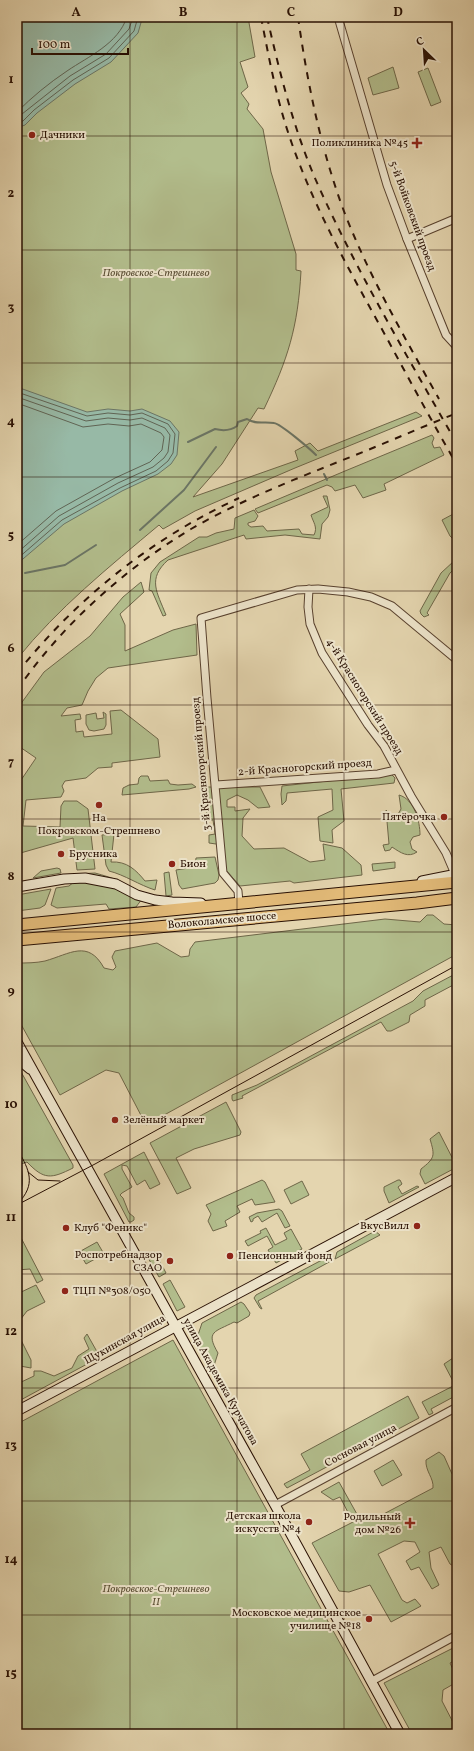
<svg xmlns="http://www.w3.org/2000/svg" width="474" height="1751" viewBox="0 0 474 1751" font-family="Vollkorn,serif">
<rect width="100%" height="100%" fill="#e4d5af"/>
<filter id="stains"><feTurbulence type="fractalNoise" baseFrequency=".005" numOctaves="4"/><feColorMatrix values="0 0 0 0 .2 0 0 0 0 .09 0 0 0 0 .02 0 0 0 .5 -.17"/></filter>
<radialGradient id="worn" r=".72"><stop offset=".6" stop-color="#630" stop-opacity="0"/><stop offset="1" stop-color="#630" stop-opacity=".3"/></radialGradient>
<g fill="#b2bd8c" stroke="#6e6648">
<path d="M17,17h231l7,40 -15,5 8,25 -7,6 8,11 -2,5 16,20 8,43 25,82v16l5,1c-3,56 -13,88 -37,138l-6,-1 -36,56 -29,33 105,-37 -3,-9 15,-8 8,8 98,-39 6,4 -127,52 -100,43 -32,18 -4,-4c-50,42 -101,83 -142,134z"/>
<polygon points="393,67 399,88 373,95 368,78"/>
<polygon points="428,68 441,102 431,106 418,72"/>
<polygon points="432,435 434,438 432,443 434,448 440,447 444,455 384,484 386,490 363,498 355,485 335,491 332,487 327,485 258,513 255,509 345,471"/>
<path d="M323,496h4l3,14 -2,7 -6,7 -2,15 -35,-4 -39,4 -2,-4 -76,25c-21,19 -11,32 -2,55l-3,1 -11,-25 -3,-1 2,-17 9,-11 39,-25h8l9,-4 18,-4 1,-11 19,-8 4,6 -3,5 -7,2v2l3,2 12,-1 4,5 32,-2 3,5 12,1c4,-8 -1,-13 -3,-20l17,-8z"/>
<polygon points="457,512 457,543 450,536 442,520"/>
<polygon points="455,552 457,554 457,566 450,573 427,613 429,615 424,617 421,614 420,611 441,573 454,561"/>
<polygon points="141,582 144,592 120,614 125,625 125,651 173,630 196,624 197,655 108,668 96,678 88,691 82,705 67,708 61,716 80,714 81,719 75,720 76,732 83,731 84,737 112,734 110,711 121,710 158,739 160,757 112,763 112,767 98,768 86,778 65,781 62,786 64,791 61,797 26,800 23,826 60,827 61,806 64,801 77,801 88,809 95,869 77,870 73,838 17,854 17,786 36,758 17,745 17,709 44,672 90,636 123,597"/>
<polygon points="103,712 106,714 106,725 104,729 94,731 89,730 86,724 86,715 96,713 97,719 104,718"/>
<polygon points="391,774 395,778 394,783 341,789 344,821 332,830 333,843 320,841 318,817 333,810 332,789 287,793 286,801 282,805 281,794 282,786"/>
<polygon points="141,776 148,776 150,781 168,780 170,784 178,785 192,784 196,787 189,789 122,795 123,788 129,785 138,784 139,778"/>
<polygon points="206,787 260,787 270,807 258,808 248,800 237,795 227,800 227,807 235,807 235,811 250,809 243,818 242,836 254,849 284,848 310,862 325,860 323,844 342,848 361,865 362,875 294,883 290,881 240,886 225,869 223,845 209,843 209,835 215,834 213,820 208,820 204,796"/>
<path d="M399,795c15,4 21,26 21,40l-7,2 -3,5 2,7 5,3c-9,6 -16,1 -25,-5l-2,3 -5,1 -2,-6 6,-1 -3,-34 5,5 6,1 4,-7z"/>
<path d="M114,834l-3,28c16,-1 25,8 34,19l12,-1 -2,10c-16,-5 -30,-15 -46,-19l-3,-6 -4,-30z"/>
<polygon points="215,857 219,875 218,880 215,883 182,889 179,885 176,870 195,867 196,858"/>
<polygon points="395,862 395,868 373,871 372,864"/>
<polygon points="57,868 60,869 61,873 33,878 41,871"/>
<polygon points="169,872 172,895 166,896 164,873"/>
<path d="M95,873c18,5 36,10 47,26l-6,8 -27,2 -3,-5 -49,4 -6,-3 5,-17 13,-2 6,-5 1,-7z"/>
<polygon points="51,889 45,905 40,908 17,911 17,895"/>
<path d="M427,915h6l11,9 13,1v29l-311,171 -27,-52 -13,-3 -46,25 -43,-78v-54c9,0 19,0 28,-2 25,-7 43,-22 59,7l9,2 3,-3 -4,-10 3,-6 42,-8 24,14 8,-1 1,-7 5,-7 190,-23 35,3z"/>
<polygon points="457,973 457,983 425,1000 425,1006 410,1015 409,1022 391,1031 387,1031 381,1022 242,1096 243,1098 233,1101 232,1099 232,1095 257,1085 413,1001 423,991"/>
<path d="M17,1068l3,2 53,95v3c-22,11 -29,12 -46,-6l-6,2c1,12 4,23 -4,33z"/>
<polygon points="226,1102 241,1132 240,1135 194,1149 176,1158 191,1188 177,1194 150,1143"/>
<path d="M439,1132l18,35 -32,17 -5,-10 1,-5c14,-11 14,-13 9,-30z"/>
<polygon points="144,1152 160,1184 150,1189 145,1180 137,1185 127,1166 122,1165 122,1169 132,1187 122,1193 120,1195 123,1198 129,1213 134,1217 134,1220 131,1222 129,1222 104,1174"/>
<polygon points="262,1180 265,1182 275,1202 255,1205 252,1199 237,1206 240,1212 225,1221 227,1226 213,1231 208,1221 211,1214 206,1205"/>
<polygon points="398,1180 400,1180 402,1184 398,1187 402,1194 417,1186 419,1187 389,1203 384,1191 384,1187"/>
<polygon points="302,1181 309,1195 291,1204 284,1190"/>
<polygon points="279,1209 282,1211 290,1226 285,1228 277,1213 262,1222 258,1216 253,1219 253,1221 251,1222 249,1217 257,1213"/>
<polygon points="266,1228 275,1245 287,1239 284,1233 291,1229 302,1249 276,1263 268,1250 273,1247 267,1236 248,1246 245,1241 261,1233 260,1231"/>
<polygon points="17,1230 43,1280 37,1283 30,1269 17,1270"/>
<polygon points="375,1231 380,1235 335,1259 337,1252"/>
<polygon points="97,1242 104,1254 86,1264 79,1252"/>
<polygon points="155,1252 166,1273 159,1277 147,1256"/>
<polygon points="326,1259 331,1261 258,1301 262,1309 260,1308 254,1298 256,1295 320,1261"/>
<polygon points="170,1280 185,1307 177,1311 163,1284"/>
<polygon points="36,1285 45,1302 27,1311 17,1324 17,1294"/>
<path d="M241,1302l3,2 6,9 -1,3 -12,7 -3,-1c-19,10 -29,9 -16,31l-6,19 -17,-28 7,-21z"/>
<polygon points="17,1332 31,1360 31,1368 20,1366 17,1360"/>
<polygon points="87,1334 100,1357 17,1402 17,1384 34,1376 34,1371 41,1371 54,1376 72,1368 78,1356 89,1349 84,1338"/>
<polygon points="173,1340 390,1734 17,1734 17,1424"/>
<polygon points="453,1358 457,1365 457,1395 431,1409 433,1413 429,1415 422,1402 455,1385 444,1364"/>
<polygon points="408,1396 419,1418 287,1488 284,1484 310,1470 301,1454"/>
<path d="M439,1452l5,4 8,18 5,2v92l-7,-4 -9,-17 -12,5 2,16 8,17 -7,4 -13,-22 -8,3 -5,-9 14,-9 -5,-10 -11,-1 -26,13 24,46 5,3 8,-4 6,7 -30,16 -21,-37 -21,7 -10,-1 -27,-48 41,-21 -13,-25 -7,3 -12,-8 18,-10 19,34 11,5 7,-3 57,-30c1,-10 -8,-17 -7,-28z"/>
<polygon points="393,1460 402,1475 382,1486 374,1471"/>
<polygon points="457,1646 457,1659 450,1663 457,1678 457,1682 443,1690 442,1701 457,1730 457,1734 412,1734 384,1683"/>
</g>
<g fill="#97b9a6" stroke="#6b7565">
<polygon points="20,17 142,17 142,19 138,33 111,62 75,84 37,113 25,125 17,128 17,19"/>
<polygon points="17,387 87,412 108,409 130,411 142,409 170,421 179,432 177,455 171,464 158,474 122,491 64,524 17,564"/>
</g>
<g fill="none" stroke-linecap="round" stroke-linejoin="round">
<g stroke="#606454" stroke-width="1">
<path d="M17,112c15,-15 32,-29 50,-41 22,-15 51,-27 60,-54"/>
<polyline points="17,118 70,76 106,54 129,29 133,17"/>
<polyline points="17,123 23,121 34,110 73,80 109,58 134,31 138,17"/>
<polyline points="17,392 87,416 108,413 130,415 142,413 168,424 175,434 173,453 168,461 156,471 120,488 62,520 17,559"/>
<polyline points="17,397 86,421 108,418 130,420 142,418 165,428 170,435 168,452 164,458 153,467 118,483 59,516 17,553"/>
<polyline points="17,403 83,427 108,424 129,426 141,424 161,433 164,437 162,450 150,462 115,478 56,511 17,545"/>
</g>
<g stroke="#6b7565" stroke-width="2">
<path d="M188,442l27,-13c8,2 15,2 22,-3l1,-4 9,-3c9,6 16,2 27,4 7,1 36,26 42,32"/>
<polyline points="324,474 327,480"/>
<polyline points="140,530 184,490 216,447"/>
<polyline points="25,573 65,565 96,545"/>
</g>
<defs>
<g id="minor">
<polyline points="338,17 387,185 407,239 446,335 457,347"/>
<polyline points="407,239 457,218"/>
<polyline points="309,589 308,607 310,624 322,653 368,725 384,746 411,796 446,853 455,874"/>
<polyline points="216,785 378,774 396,770"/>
<polyline points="239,903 238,891 223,873 207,698 201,618 297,590 318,589 348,592 371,597 392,606 457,660"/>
<polyline points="275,1505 457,1407"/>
<polyline points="372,1681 457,1635"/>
</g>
<g id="secondary">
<polyline points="422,881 457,874"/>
<polyline points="17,887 64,879 85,878 116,884 137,895 155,900 172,902 201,903"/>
<polyline points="17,1042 275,1505 400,1734"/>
<polyline points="17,1058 30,1069"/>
<polyline points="17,1411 457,1177"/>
</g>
<g id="primary">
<polyline points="17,925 457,882"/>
<polyline points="17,940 417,903 457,898"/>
</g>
</defs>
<use href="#minor" stroke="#58412e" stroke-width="9"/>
<use href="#secondary" stroke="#291003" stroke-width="11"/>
<use href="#primary" stroke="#291003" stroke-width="13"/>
<use href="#minor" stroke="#ede4cb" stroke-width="7"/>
<use href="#secondary" stroke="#ede4cb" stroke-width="9"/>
<use href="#primary" stroke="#e2ba78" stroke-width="11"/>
<g stroke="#291003" stroke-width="1">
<path d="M17,1148c10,19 20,33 4,52"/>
<polyline points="28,1172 38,1180 60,1181"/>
<polyline points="17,1205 95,1164 457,965"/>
</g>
<g stroke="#291003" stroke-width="2" stroke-dasharray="7 7" stroke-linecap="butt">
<path d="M261,17c7,36 14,74 25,109 23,73 61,140 98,207 24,44 48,89 73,132"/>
<path d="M267,17c13,57 27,114 51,168 40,89 91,174 139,259"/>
<path d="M298,17c9,64 22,128 44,189 25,67 62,130 97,193"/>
<path d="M17,673c61,-76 134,-134 222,-175"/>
<path d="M17,690c45,-65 106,-120 174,-161 52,-30 107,-51 162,-73 35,-14 69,-29 104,-43"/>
</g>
</g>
<path fill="none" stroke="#291003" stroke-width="1" stroke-opacity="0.55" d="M130,17v1717M237,17v1717M344,17v1717M17,136h440M17,250h440M17,363h440M17,477h440M17,591h440M17,705h440M17,819h440M17,932h440M17,1046h440M17,1160h440M17,1274h440M17,1388h440M17,1501h440M17,1615h440"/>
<g fill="#8f2418" stroke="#ede4cb" stroke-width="1.5">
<circle cx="32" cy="135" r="4"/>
<path d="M415 137h4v4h4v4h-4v4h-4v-4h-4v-4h4z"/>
<circle cx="99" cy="805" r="4"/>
<circle cx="444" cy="817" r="4"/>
<circle cx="61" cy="854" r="4"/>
<circle cx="172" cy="864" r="4"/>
<circle cx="115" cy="1120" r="4"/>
<circle cx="417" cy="1226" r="4"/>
<circle cx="66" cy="1228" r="4"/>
<circle cx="230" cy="1256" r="4"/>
<circle cx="170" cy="1261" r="4"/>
<circle cx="65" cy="1291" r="4"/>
<circle cx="309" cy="1522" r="4"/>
<path d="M408 1517h4v4h4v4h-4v4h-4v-4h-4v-4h4z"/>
<circle cx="369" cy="1619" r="4"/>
</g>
<g text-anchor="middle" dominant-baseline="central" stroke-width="4" stroke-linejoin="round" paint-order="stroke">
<g font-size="11" fill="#291003" stroke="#ede4cb" text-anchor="start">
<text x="40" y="135">Дачники</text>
<text x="408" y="143" text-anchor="end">Поликлиника №45</text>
<text x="436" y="817" text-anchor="end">Пятёрочка</text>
<text x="99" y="818" text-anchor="middle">На<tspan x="99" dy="13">Покровском-Стрешнево</tspan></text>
<text x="69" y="854">Брусника</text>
<text x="180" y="864">Бион</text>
<text x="123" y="1120">Зелёный маркет</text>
<text x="409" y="1226" text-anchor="end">ВкусВилл</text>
<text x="74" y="1228">Клуб "Феникс"</text>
<text x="162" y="1255" text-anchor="end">Роспотребнадзор<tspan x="162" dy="13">СЗАО</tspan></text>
<text x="238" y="1256">Пенсионный фонд</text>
<text x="73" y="1291">ТЦП №308/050</text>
<text x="301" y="1516" text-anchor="end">Детская школа<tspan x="301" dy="13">искусств №4</tspan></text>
<text x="401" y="1517" text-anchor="end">Родильный<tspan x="401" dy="13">дом №26</tspan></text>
<text x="361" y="1613" text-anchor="end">Московское медицинское<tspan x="361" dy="13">училище №18</tspan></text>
</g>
<g font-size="11" fill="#291003" stroke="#ede4cb">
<text transform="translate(412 216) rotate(70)">5-й Войковский проезд</text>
<text transform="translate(364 697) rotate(58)">4-й Красногорский проезд</text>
<text transform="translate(202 764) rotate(-95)">3-й Красногорский проезд</text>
<text transform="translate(305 768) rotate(-4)">2-й Красногорский проезд</text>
<text transform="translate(222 921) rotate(-5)">Волоколамское шоссе</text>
<text transform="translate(125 1340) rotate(-29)">Щукинская улица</text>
<text transform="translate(220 1382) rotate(61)">улица Академика Курчатова</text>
<text transform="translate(361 1446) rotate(-28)">Сосновая улица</text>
</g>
<g font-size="11" font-style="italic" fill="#594d33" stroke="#ede4cb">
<text x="156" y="273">Покровское-Стрешнево</text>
<text x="156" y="1589">Покровское-Стрешнево<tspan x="156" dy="13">II</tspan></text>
</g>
</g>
<rect width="474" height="1751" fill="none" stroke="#e4d5af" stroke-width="44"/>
<g transform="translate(424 50) rotate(335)" stroke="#ede4cb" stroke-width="3" paint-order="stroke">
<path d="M0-3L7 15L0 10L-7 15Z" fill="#291003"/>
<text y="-6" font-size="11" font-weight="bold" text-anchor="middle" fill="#291003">С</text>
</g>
<path d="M32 48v6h96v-6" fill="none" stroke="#291003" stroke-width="2"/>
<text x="38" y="48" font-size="12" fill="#291003" stroke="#ede4cb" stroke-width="3" paint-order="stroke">100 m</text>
<rect x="22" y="22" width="430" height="1707" fill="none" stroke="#291003" stroke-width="1.5"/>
<g font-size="13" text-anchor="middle" font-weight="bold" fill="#291003">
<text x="76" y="16">A</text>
<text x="183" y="16">B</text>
<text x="291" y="16">C</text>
<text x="398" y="16">D</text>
<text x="11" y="83">1</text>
<text x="11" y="197">2</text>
<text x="11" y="311">3</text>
<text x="11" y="425">4</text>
<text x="11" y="539">5</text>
<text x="11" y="652">6</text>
<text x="11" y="766">7</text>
<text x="11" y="880">8</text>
<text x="11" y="994">9</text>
<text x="11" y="1108">10</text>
<text x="11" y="1221">11</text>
<text x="11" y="1335">12</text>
<text x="11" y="1449">13</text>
<text x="11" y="1563">14</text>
<text x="11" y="1677">15</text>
</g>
<rect width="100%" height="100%" filter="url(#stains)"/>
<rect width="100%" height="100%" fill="url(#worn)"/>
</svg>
